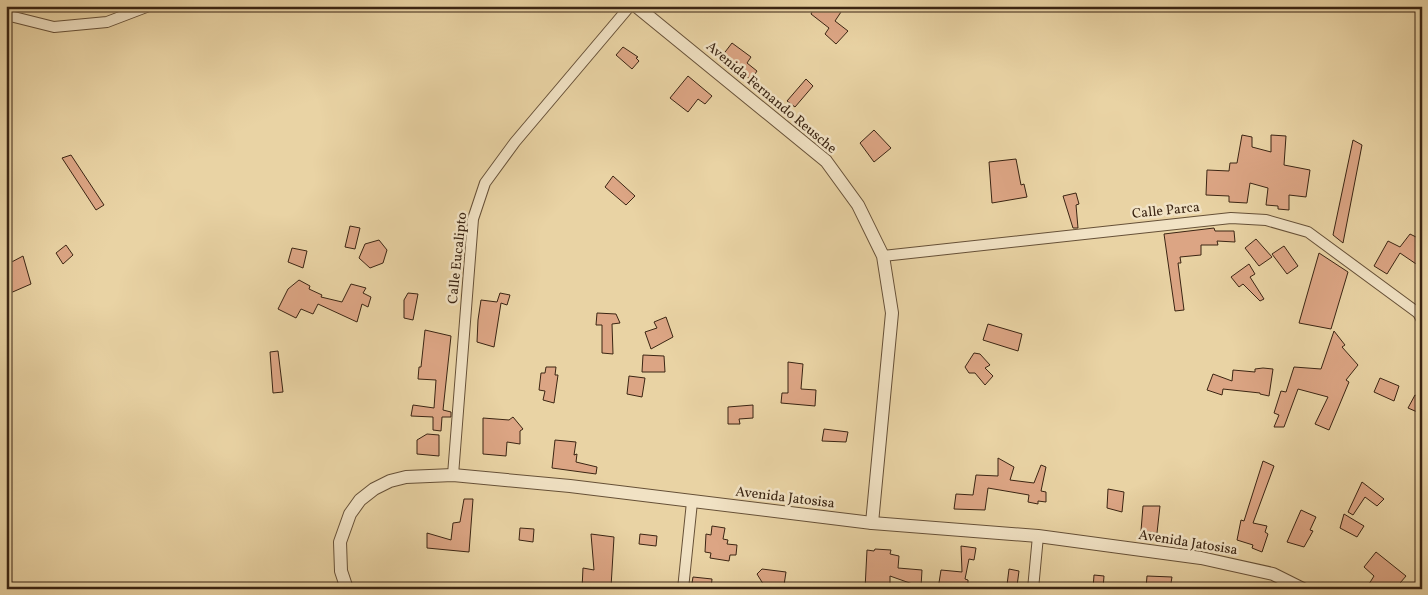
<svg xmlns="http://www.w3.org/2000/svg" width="1428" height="595" viewBox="0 0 1428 595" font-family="Vollkorn,serif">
<rect width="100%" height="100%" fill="#e9d3a4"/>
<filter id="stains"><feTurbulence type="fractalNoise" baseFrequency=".004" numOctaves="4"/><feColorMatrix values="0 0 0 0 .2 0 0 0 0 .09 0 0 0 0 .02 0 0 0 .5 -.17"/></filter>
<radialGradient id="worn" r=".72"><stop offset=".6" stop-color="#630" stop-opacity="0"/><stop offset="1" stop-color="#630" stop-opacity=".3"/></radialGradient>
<g fill="#dca584" stroke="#3b2513">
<polygon points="815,6 833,6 841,12 835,21 848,31 836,44 825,34 829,28 811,14"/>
<polygon points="732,43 751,57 747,63 757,71 751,80 722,56"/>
<polygon points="623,47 638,57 636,58 639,61 632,69 616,55"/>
<polygon points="688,76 712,96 705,104 698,99 688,112 670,98"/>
<polygon points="806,79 813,86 795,107 787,101"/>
<polygon points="874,130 891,148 874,162 860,143"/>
<polygon points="1242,135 1252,137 1252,147 1271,152 1271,135 1286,136 1284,165 1310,170 1306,197 1289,195 1289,210 1278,209 1278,206 1266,205 1268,188 1250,183 1247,203 1229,202 1229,196 1206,195 1207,170 1229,171 1230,163 1237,163"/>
<polygon points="1353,140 1362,145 1343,243 1333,235"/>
<polygon points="71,155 104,205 96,210 62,158"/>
<polygon points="1016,159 1021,185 1024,184 1027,197 992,203 989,162"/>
<polygon points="613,176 635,196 626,205 605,187"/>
<polygon points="1076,193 1079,204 1076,205 1078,228 1073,228 1063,196"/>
<polygon points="350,226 360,228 355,249 345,247"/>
<polygon points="1214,228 1215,231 1234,231 1235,242 1217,241 1218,245 1201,245 1201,255 1180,257 1181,263 1178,263 1184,310 1175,311 1164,234"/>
<polygon points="1410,234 1422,240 1422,268 1400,253 1387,274 1374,266 1388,241 1400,247"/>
<polygon points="1256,239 1272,257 1259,266 1245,248"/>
<polygon points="379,240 387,250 383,263 370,268 359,258 365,244"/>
<polygon points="66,245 73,255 63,264 56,253"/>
<polygon points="1284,246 1298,266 1287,274 1272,254"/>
<polygon points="292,248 307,251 303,268 288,262"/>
<polygon points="1319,253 1348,272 1331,329 1299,323"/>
<polygon points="23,256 31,284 8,294 6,265"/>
<polygon points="1249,264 1255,274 1250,277 1264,299 1260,301 1243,284 1239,287 1231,277"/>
<polygon points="299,280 310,286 309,289 322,295 321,297 342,302 351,284 366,288 363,293 371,297 368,307 362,304 357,322 318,304 313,314 301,309 296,318 278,309 288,289"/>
<polygon points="408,293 418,294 413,320 404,318 404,300"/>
<polygon points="500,293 510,295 507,305 501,303 494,347 477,342 478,320 481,300 497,302"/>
<polygon points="597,313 616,314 620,323 612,324 613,354 602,353 602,325 596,325"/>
<polygon points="666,317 673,337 651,349 645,332 657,328 654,322"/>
<polygon points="988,324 1022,334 1018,351 983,340"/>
<polygon points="425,330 451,336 443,410 451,412 451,417 442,417 441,431 433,430 433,417 411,416 413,405 434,408 436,380 418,379 419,367 421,367"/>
<polygon points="1334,331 1345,345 1342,347 1358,365 1346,380 1349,382 1329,430 1315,424 1328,397 1298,389 1284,427 1274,427 1279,415 1274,413 1281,391 1286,392 1294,367 1321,369"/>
<polygon points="278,351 283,392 273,393 270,352"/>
<polygon points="974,353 980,354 990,365 985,368 993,376 985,385 975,373 969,373 965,367"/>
<polygon points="643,355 664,356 665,372 642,372"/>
<polygon points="788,362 803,364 801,389 816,390 815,406 781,403 782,393 788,393"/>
<polygon points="546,367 556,367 555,375 558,375 554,403 543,400 545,391 539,390 541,373 545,373"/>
<polygon points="1263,368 1273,369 1269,396 1260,394 1260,393 1223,389 1222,395 1207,390 1213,374 1232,381 1233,370 1255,372 1255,369"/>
<polygon points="629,376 645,378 642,397 627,394"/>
<polygon points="1380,378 1399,386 1394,401 1374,392"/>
<polygon points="1415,395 1422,398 1422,414 1408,408"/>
<polygon points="753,405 753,418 739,419 740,424 728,424 728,407"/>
<polygon points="513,417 523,429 520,431 520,444 507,442 506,456 483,454 483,418 509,420"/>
<polygon points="824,429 848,432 846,442 822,441"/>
<polygon points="427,434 439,435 439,456 417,454 417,440"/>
<polygon points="555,440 576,442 574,455 577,454 576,462 597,467 596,474 552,468"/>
<polygon points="998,458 1014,467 1010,480 1034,483 1041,465 1046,467 1041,491 1046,492 1046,502 1038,501 1038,504 1028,502 1029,495 988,488 985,510 954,509 956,494 973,495 976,475 998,476"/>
<polygon points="1263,461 1274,466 1253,523 1267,526 1265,532 1268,534 1262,552 1252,548 1253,545 1237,540 1241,520 1244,521"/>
<polygon points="1362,482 1384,499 1377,506 1365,497 1353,515 1348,512"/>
<polygon points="1108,489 1124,492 1122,512 1107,508"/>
<polygon points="464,499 473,499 469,552 427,548 427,533 451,540 453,523 460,522"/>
<polygon points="1143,506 1160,506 1157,533 1141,531"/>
<polygon points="1301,510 1316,517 1310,530 1313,531 1304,547 1287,542"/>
<polygon points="1344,514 1364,526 1357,537 1340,528"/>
<polygon points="712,526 725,528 723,539 728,540 727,544 737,545 736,555 730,555 729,561 710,558 711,553 705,552 706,534 711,535"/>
<polygon points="520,528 534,529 533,542 519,540"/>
<polygon points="591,534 614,537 611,587 591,585 591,589 582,589 583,568 594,570"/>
<polygon points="640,534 657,536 656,546 639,544"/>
<polygon points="961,546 976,548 974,560 969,559 965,579 968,580 968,589 938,589 941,570 962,572"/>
<polygon points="875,549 891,550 890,554 899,556 898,568 922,570 921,587 890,576 890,589 865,589 867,550 874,551"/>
<polygon points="1376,552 1406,576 1395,589 1389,589 1383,584 1380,589 1375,589 1369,584 1374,576 1364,567"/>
<polygon points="762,569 786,572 784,585 774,584 765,587 757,574"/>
<polygon points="1009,569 1019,571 1017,586 1007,585"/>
<polygon points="1094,575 1104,576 1103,589 1093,589"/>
<polygon points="1147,576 1172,577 1170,589 1146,588"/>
<polygon points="693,577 712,579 711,589 691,589"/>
</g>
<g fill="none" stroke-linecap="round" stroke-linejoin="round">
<defs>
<g id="minor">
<polyline points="6,15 54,27 107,22 149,6"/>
<polyline points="883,256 1231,218 1266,220 1308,232 1418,313 1422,320"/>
<polyline points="453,475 473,219 485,183 515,142 630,6"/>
<polyline points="683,589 692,502"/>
<polyline points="1033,589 1038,536"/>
<polyline points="1418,589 1422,585"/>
</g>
<g id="tertiary">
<polyline points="636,6 826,161 858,205 883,256 892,313 872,523"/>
<polyline points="347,589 341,571 340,542 350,514 360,500 374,489 390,481 406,477 453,475 570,486 872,523 1038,536 1201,558 1273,574 1303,589"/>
</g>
</defs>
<use href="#minor" stroke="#665037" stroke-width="12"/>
<use href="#tertiary" stroke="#665037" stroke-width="14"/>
<use href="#minor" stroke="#f1e2c4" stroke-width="10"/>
<use href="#tertiary" stroke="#f1e2c4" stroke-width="12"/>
</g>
<g text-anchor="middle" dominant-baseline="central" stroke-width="5" stroke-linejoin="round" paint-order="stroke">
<g font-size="14" fill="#3b2513" stroke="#f1e2c4">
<text transform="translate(771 98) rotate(40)">Avenida Fernando Reusche</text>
<text transform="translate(1166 211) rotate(-6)">Calle Parca</text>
<text transform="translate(458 258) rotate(-84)">Calle Eucalipto</text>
<text transform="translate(785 498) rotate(7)">Avenida Jatosisa</text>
<text transform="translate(1188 543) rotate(9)">Avenida Jatosisa</text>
</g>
</g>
<rect width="1428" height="595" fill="none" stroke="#e9d3a4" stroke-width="25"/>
<rect x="8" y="8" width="1413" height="580" fill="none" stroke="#3b2513" stroke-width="2.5"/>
<rect x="12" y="12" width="1403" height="570" fill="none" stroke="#3b2513"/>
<rect width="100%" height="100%" filter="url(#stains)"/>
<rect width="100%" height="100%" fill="url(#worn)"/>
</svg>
